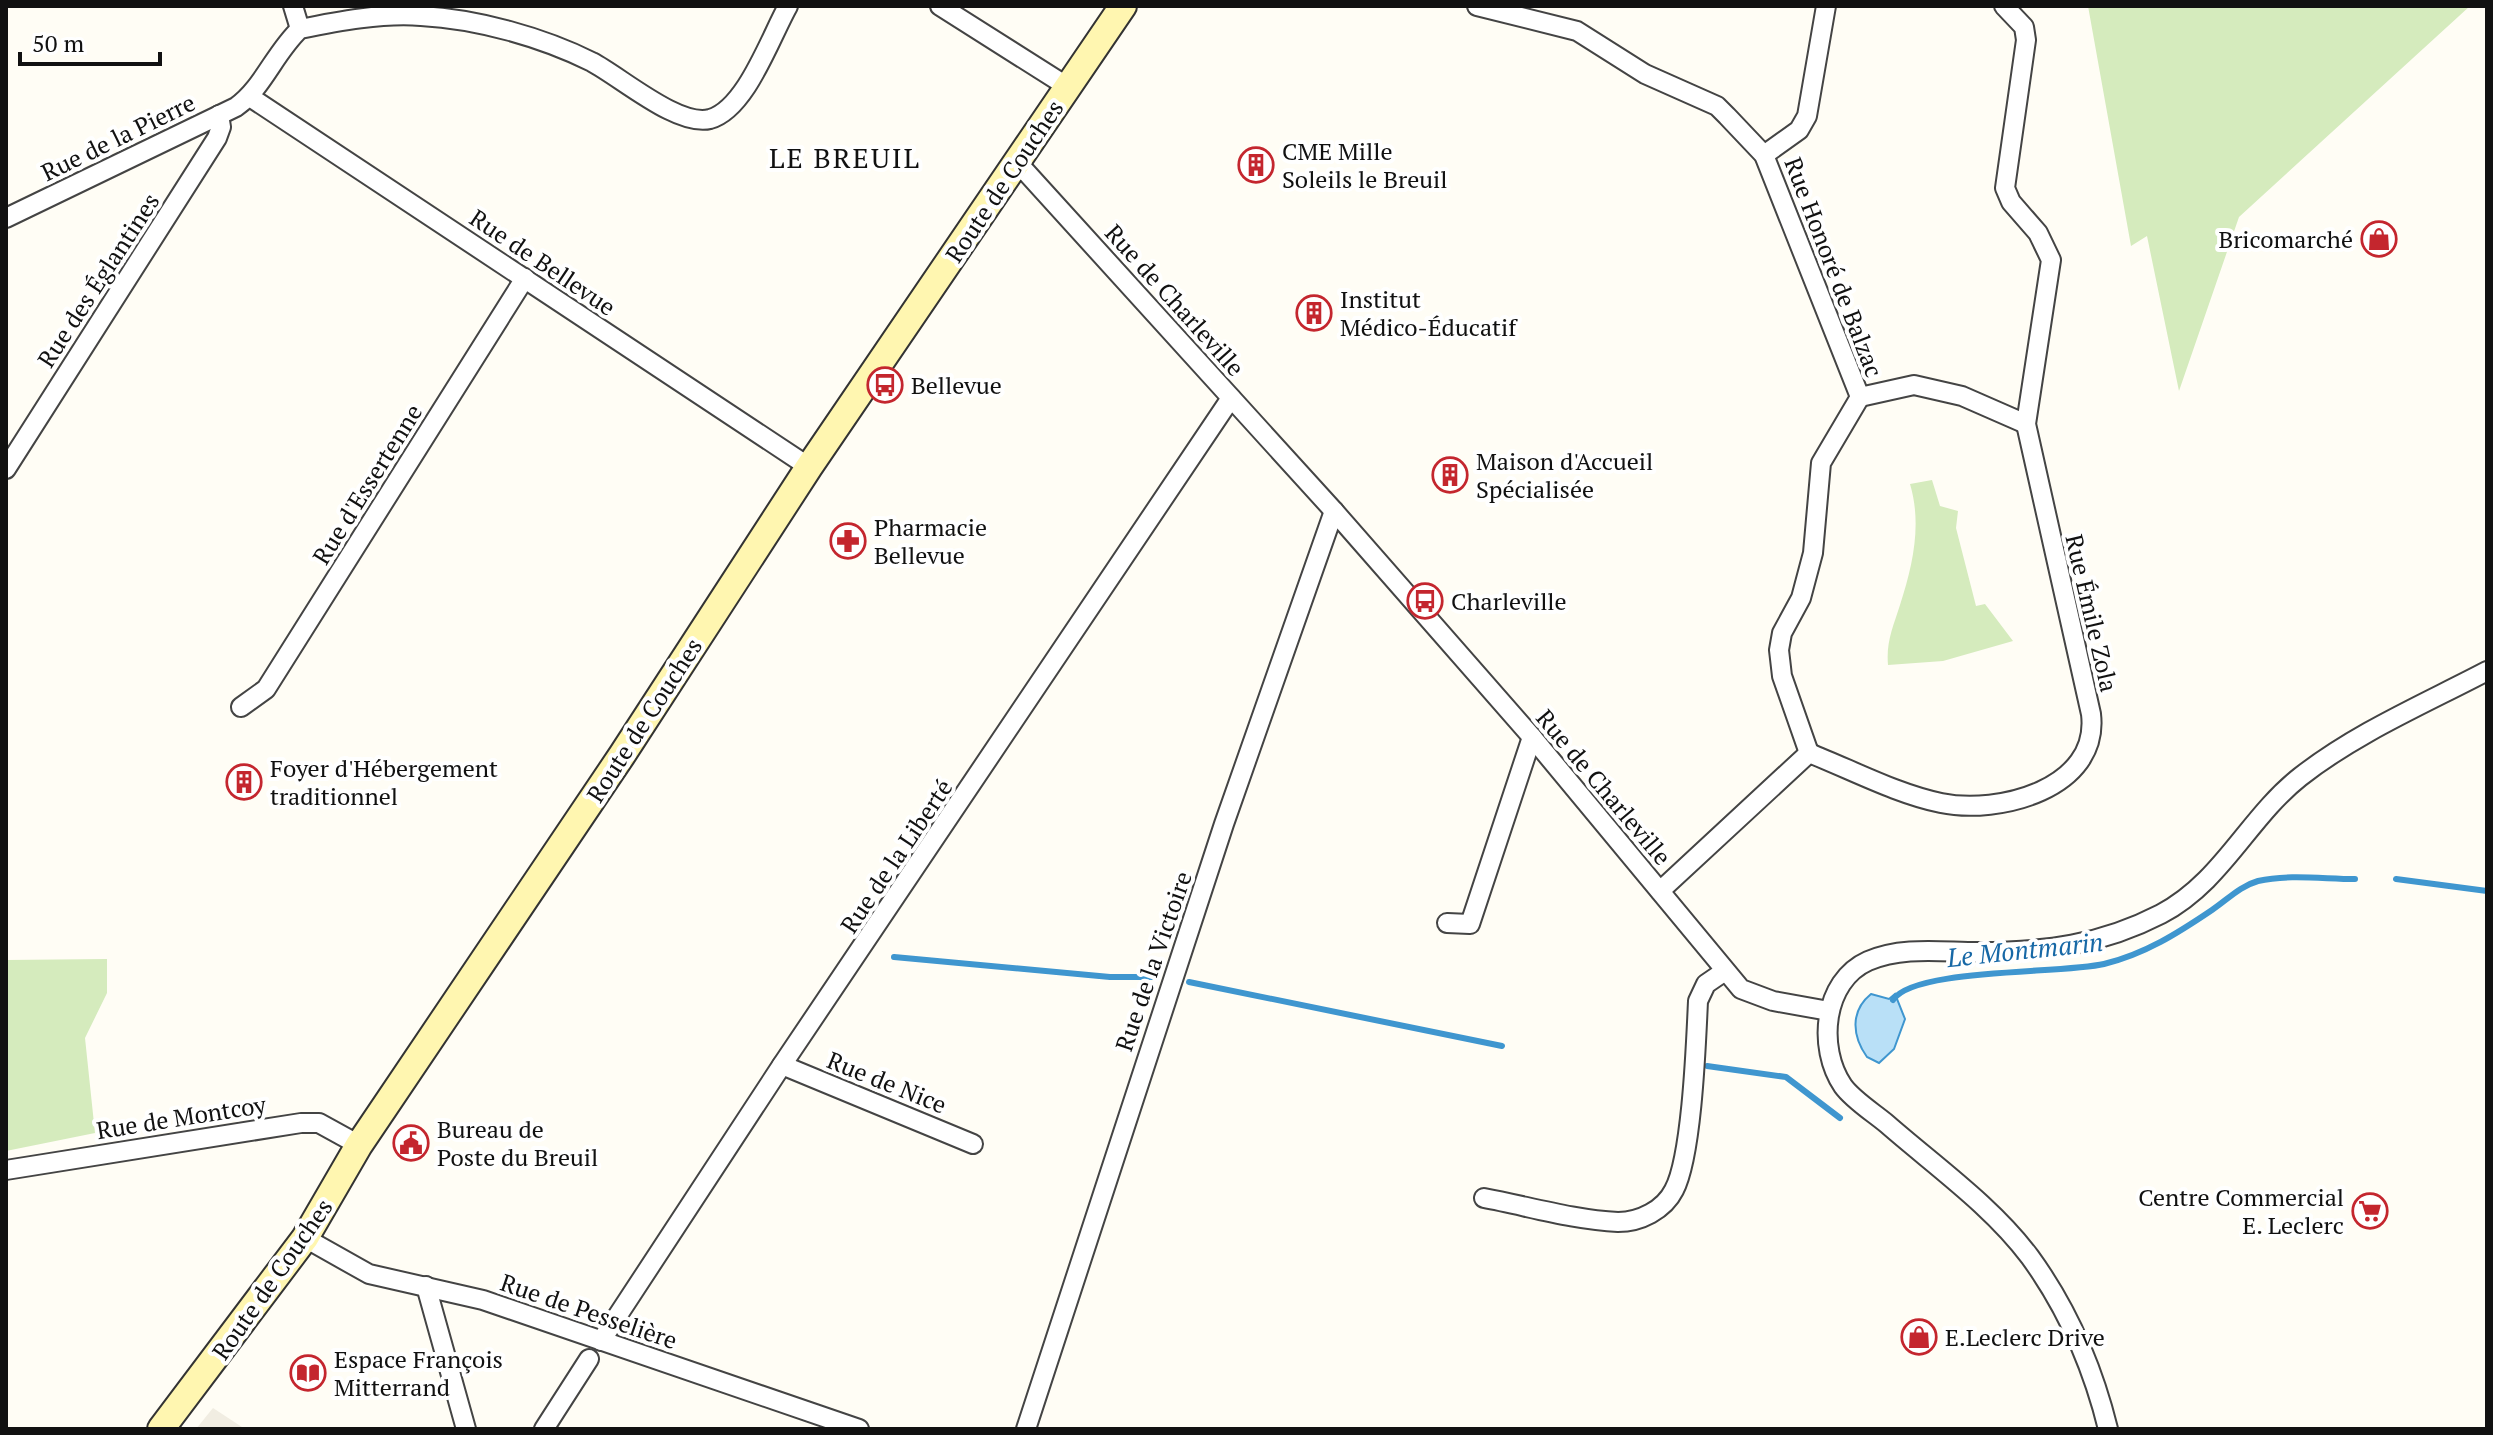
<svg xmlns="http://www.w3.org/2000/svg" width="2493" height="1435" viewBox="0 0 2493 1435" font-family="'PT Serif',serif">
<rect width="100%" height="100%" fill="#fffdf5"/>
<g fill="#d5ebbd">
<polygon points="2088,6 2470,6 2239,217 2179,391 2147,236 2131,246"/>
<path d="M1932,480l8,26 18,5 -2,17 20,78 9,-2 28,37 -70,20 -55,4c-2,-23 5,-38 12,-60 13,-40 22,-81 10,-121z"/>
<polygon points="107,959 107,993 85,1038 95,1133 6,1151 6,960"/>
</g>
<polygon fill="#f1ede2" points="213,1408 245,1429 196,1429"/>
<path fill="#b9e0f7" stroke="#3f96cf" stroke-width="2" d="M1871,994l18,5 6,-5 10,25 -11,30 -15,14 -12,-6c-15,-21 -17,-46 4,-63z"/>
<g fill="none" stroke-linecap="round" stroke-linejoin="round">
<g stroke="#3f96cf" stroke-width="6">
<polyline points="2396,879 2487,891"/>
<polyline points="894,957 1110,977 1154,977"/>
<polyline points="1189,982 1502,1046"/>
<path d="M1893,1000c20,-32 169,-26 211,-36 41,-10 74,-31 108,-54 15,-10 28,-24 46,-29 31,-7 66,-2 97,-2"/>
<polyline points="1707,1066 1786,1077 1840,1118"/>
</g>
<defs>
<g id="street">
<polyline points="293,6 300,29"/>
<polyline points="940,6 1068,87"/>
<polyline points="1477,6 1577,31 1645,74 1717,106 1727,116 1764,155 1860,397 1821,463 1813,553 1801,598 1782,633 1779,650 1782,676 1809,753"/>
<polyline points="250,97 809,467"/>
<polyline points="1764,155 1799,130 1807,116 1826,6"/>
<polyline points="1017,162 1334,511 1532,737 1741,989 1773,1001 1829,1011"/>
<path d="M6,218l230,-111c27,-19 39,-55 64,-78 39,-8 82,-16 121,-13 56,3 121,21 171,46 30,16 86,65 118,57 36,-10 60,-81 78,-113"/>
<polyline points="1860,397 1914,385 1962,396 2026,424"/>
<polyline points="6,469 217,138 221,127 219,115"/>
<polyline points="241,707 266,689 525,278"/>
<path d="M1660,891l149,-138c43,17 88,41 132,50 57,12 159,-14 150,-89l-65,-290 25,-164 -13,-27 -27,-31 -6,-14 21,-148 -2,-13 -20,-21"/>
<polyline points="1447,923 1470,924 1532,737"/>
<polyline points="782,1065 973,1144"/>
<polyline points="6,1170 301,1123 319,1123 359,1145"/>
<path d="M1484,1198c43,8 90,22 134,24 22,0 46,-12 56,-32 18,-34 22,-146 24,-189l8,-17 19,-13"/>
<polyline points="305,1238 369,1274 483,1300 859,1429"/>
<polyline points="426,1286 466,1429"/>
<polyline points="601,1341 782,1065 1231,398"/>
<polyline points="544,1429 589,1359"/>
<polyline points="1026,1429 1224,824 1334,511"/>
<path d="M2108,1429c-15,-61 -41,-121 -78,-172 -38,-51 -95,-91 -143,-133 -13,-11 -34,-24 -44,-38 -26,-38 -20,-105 25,-125 34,-15 74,-9 110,-9 67,0 123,-7 183,-38 61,-32 87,-96 139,-137 56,-44 124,-73 187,-106"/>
</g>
<polyline id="secondary" points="161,1429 305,1238 359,1145 622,755 809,467 1123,6"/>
</defs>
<use href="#street" stroke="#444" stroke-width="22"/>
<use href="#secondary" stroke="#333" stroke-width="30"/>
<use href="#street" stroke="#fff" stroke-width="18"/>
<use href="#secondary" stroke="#fff6b0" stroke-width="26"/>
</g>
<defs>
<symbol id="building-ring" viewBox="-11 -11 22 22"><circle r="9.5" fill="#fff" stroke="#c4262e" stroke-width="1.5"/><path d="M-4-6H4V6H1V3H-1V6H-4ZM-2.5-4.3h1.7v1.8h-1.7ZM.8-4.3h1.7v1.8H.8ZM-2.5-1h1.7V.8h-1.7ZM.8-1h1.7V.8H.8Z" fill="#c4262e"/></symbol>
<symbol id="shop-ring" viewBox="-11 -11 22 22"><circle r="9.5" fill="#fff" stroke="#c4262e" stroke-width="1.5"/><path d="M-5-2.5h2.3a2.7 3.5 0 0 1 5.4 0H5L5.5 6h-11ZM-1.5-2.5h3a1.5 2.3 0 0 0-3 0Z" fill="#c4262e"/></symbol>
<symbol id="bus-ring" viewBox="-11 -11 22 22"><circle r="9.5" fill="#fff" stroke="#c4262e" stroke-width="1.5"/><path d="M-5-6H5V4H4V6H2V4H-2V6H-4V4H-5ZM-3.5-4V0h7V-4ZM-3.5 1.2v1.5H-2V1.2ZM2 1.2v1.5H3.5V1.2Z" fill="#c4262e"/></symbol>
<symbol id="pharmacy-ring" viewBox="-11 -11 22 22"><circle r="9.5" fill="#fff" stroke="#c4262e" stroke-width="1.5"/><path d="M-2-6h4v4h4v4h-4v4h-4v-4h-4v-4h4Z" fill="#c4262e"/></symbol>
<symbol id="civic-ring" viewBox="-11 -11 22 22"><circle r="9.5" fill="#fff" stroke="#c4262e" stroke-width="1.5"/><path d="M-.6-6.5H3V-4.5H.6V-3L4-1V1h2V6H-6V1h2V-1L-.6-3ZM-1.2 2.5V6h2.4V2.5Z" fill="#c4262e"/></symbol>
<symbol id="supermarket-ring" viewBox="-11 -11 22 22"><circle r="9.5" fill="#fff" stroke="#c4262e" stroke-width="1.5"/><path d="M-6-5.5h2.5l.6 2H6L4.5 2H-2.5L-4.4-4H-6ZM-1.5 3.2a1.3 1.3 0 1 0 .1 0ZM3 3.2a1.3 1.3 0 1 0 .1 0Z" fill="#c4262e"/></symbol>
<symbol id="library-ring" viewBox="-11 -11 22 22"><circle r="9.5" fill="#fff" stroke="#c4262e" stroke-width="1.5"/><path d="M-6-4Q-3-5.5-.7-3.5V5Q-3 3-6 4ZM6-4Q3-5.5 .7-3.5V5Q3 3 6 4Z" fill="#c4262e"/></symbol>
</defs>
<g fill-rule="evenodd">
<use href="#building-ring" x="1236" y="145" width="40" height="40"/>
<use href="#shop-ring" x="2359" y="219" width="40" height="40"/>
<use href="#building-ring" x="1294" y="293" width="40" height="40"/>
<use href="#bus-ring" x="865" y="365" width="40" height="40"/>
<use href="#building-ring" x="1430" y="455" width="40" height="40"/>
<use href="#pharmacy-ring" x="828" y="521" width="40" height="40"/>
<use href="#bus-ring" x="1405" y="581" width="40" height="40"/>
<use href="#building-ring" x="224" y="762" width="40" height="40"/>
<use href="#civic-ring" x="391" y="1123" width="40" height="40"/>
<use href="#supermarket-ring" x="2350" y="1191" width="40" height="40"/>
<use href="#shop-ring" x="1899" y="1317" width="40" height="40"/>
<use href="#library-ring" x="288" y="1353" width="40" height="40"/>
</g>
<g text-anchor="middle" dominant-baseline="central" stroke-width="8" stroke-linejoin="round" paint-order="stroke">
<g font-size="24" fill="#111" stroke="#fff">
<text transform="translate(118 137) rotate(-26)">Rue de la Pierre</text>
<text transform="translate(1004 181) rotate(-56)">Route de Couches</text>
<text transform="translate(543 262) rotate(34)">Rue de Bellevue</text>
<text transform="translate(1834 267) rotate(69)">Rue Honoré de Balzac</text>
<text transform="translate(98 280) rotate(-57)">Rue des Églantines</text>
<text transform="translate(1175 300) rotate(48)">Rue de Charleville</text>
<text transform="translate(367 484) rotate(-58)">Rue d'Essertenne</text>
<text transform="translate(2092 613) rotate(77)">Rue Émile Zola</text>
<text transform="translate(644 720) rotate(-57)">Route de Couches</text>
<text transform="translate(1604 787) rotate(50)">Rue de Charleville</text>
<text transform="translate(896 856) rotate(-56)">Rue de la Liberté</text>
<text transform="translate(1153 961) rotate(-71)">Rue de la Victoire</text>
<text transform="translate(887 1082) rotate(22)">Rue de Nice</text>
<text transform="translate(181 1117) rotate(-9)">Rue de Montcoy</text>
<text transform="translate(272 1279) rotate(-55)">Route de Couches</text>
<text transform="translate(589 1311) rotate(19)">Rue de Pesselière</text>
</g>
<g font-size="24" fill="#111" stroke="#fff" text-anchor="start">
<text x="1282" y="151">CME Mille<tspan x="1282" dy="28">Soleils le Breuil</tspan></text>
<text x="2353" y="239" text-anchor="end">Bricomarché</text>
<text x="1340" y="299">Institut<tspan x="1340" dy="28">Médico-Éducatif</tspan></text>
<text x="911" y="385">Bellevue</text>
<text x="1476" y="461">Maison d'Accueil<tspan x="1476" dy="28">Spécialisée</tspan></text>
<text x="874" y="527">Pharmacie<tspan x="874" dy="28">Bellevue</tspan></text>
<text x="1451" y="601">Charleville</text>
<text x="270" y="768">Foyer d'Hébergement<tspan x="270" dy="28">traditionnel</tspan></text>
<text x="437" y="1129">Bureau de<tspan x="437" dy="28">Poste du Breuil</tspan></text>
<text x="2344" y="1197" text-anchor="end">Centre Commercial<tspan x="2344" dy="28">E. Leclerc</tspan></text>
<text x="1945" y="1337">E.Leclerc Drive</text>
<text x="334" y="1359">Espace François<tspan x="334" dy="28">Mitterrand</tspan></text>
</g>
<g font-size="26" font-style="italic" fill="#1768a6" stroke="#fff">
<text transform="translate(2025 949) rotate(-6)">Le Montmarin</text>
</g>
<g font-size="28" letter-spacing="2" fill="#111" stroke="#fff">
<text x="845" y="157">LE BREUIL</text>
</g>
</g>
<rect width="2493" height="1435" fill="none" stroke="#111111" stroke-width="16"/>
<path d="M20 52v12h140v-12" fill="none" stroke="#111111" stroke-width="4"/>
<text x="32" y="52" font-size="24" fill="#111111" stroke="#ffffff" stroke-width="6" paint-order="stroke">50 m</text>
</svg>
